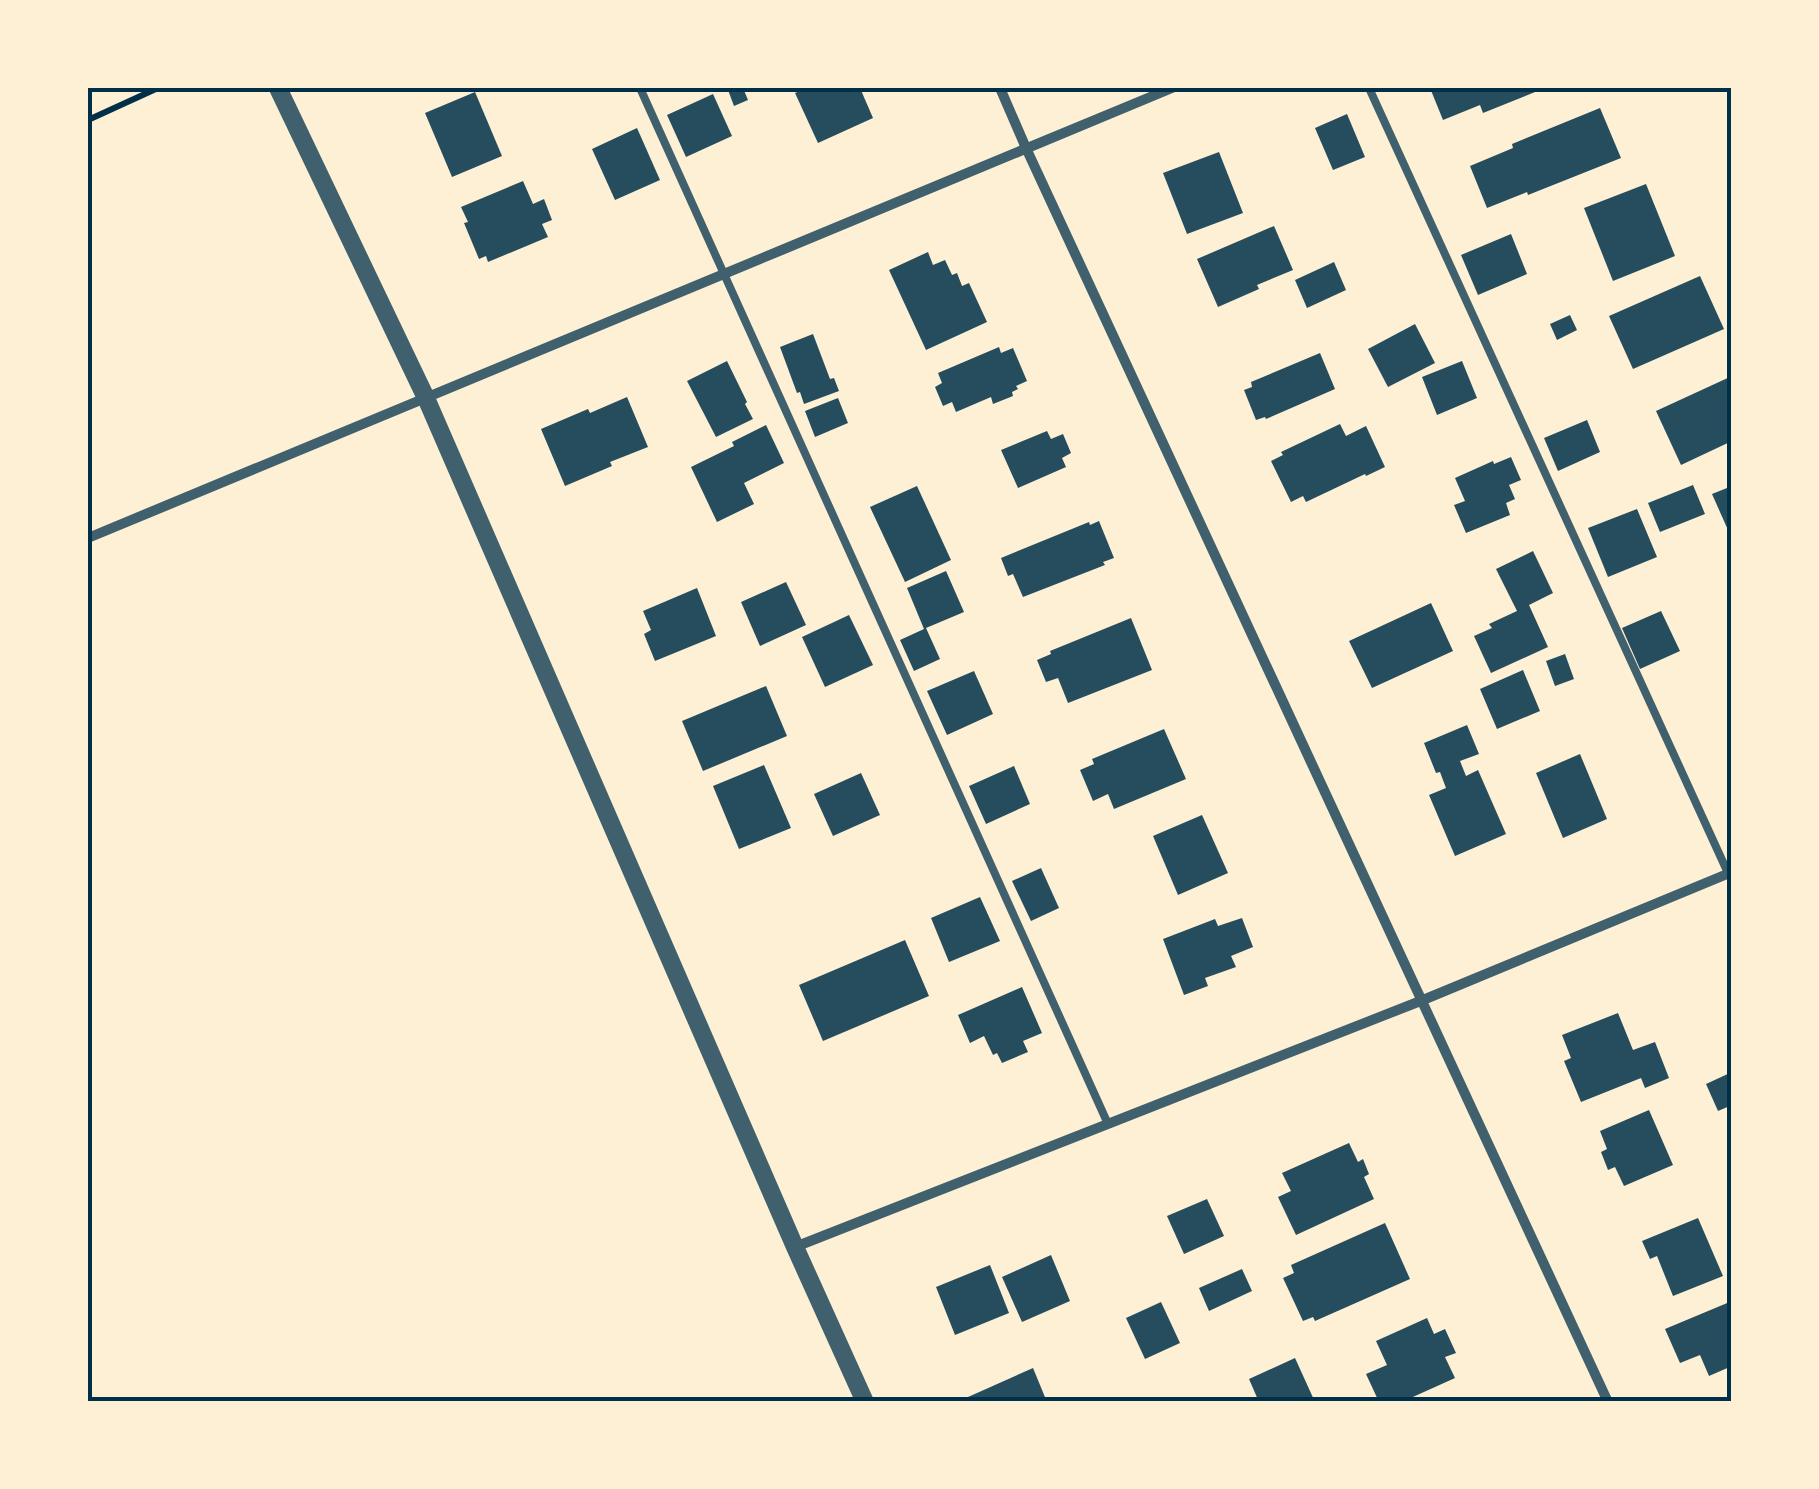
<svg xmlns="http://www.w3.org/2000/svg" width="1819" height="1489" viewBox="0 0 1819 1489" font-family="'Titillium Web',sans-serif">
<rect width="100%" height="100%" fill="#fdf0d5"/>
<g fill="#264d5e">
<polygon points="735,88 743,88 748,100 734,106 728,90"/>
<polygon points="807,88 860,88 873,118 818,143 795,93"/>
<polygon points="1430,88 1545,88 1483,113 1480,105 1443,120"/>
<polygon points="475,92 502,156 452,177 425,113"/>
<polygon points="713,94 732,136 686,157 667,115"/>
<polygon points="1600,108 1621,158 1528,195 1527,192 1487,208 1470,166 1513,148 1512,144"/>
<polygon points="1347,114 1365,157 1333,170 1315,128"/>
<polygon points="637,128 660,180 615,200 592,149"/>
<polygon points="1219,152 1243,213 1187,234 1163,173"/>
<polygon points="523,181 533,204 544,199 552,220 542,224 548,237 488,262 486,256 479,259 464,223 468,222 461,207"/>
<polygon points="1646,184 1675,256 1613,281 1584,208"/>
<polygon points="1274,226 1293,270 1257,285 1259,289 1218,307 1197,259"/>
<polygon points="1511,234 1527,274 1478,295 1461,255"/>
<polygon points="928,252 933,265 945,260 952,275 957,273 962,286 969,283 987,322 926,350 889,270"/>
<polygon points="1334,262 1346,290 1307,308 1295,280"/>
<polygon points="1700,276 1724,329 1633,369 1609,316"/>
<polygon points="1570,315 1577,330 1557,340 1550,324"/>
<polygon points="1415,324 1435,363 1388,387 1368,349"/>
<polygon points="813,334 830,379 834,378 839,391 804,404 800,392 797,393 780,347"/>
<polygon points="999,347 1001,353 1013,348 1027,381 1016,386 1018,389 1012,392 1013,396 993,404 991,397 956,412 952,402 943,406 935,387 942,383 938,373"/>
<polygon points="1320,353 1335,389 1266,419 1265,417 1256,420 1244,390 1252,387 1251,382"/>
<polygon points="727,361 747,402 745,404 753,419 716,437 687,381"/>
<polygon points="1462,361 1477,398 1437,415 1422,377"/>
<polygon points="1732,376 1732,441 1681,465 1656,411"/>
<polygon points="627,397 648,447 610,462 612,466 565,486 541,429 588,409 590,413"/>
<polygon points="838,398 848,423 815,437 805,411"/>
<polygon points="1587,420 1600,452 1558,471 1544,438"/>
<polygon points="1340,424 1346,436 1366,426 1385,467 1366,476 1365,474 1306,502 1303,496 1291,502 1271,461 1283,455 1281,452"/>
<polygon points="766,425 784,463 744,483 754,504 717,522 691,467 734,446 732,442"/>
<polygon points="1047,431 1051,439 1063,434 1071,453 1062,458 1066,467 1018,488 1001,450"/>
<polygon points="1511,457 1521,480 1509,485 1515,499 1506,503 1510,515 1466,533 1454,505 1465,501 1455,478 1493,461 1494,464"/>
<polygon points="1693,485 1705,514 1660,532 1648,503"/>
<polygon points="917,486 951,560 905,582 870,507"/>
<polygon points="1732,486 1732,539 1712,494"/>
<polygon points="1637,509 1657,557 1608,577 1588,528"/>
<polygon points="1099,521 1114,558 1103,562 1105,565 1023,597 1013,574 1008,576 1001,558 1089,522 1090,525"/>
<polygon points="1533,551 1553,593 1529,605 1548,647 1491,673 1474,636 1492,628 1489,624 1517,611 1496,569"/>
<polygon points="946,571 964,612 926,628 940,659 914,671 900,640 924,629 907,588"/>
<polygon points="786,582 806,625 760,646 741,602"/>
<polygon points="697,588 716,636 655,661 644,634 651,630 643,611"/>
<polygon points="1431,603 1453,651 1372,688 1349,641"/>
<polygon points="1661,611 1680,651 1640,669 1622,628"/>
<polygon points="849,615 873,665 825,687 802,637"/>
<polygon points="1131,618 1152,670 1068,703 1058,678 1046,682 1037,660 1051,654 1050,651"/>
<polygon points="1565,654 1574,679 1555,686 1546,661"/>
<polygon points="1523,670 1540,711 1497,729 1480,689"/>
<polygon points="974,671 993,714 947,735 927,691"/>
<polygon points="766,686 787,736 703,771 682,721"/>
<polygon points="1467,725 1479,754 1460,761 1466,776 1478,770 1506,834 1455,856 1429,795 1446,788 1440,772 1436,773 1424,743"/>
<polygon points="1164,729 1186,779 1114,809 1108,794 1093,801 1080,770 1094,764 1092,759"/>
<polygon points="1580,754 1607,819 1563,838 1536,773"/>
<polygon points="764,765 791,828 739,849 713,786"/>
<polygon points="1014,766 1030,804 986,824 969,786"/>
<polygon points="861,773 880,815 833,836 814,794"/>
<polygon points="1202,815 1228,873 1178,895 1153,836"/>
<polygon points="1041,868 1059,908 1031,921 1012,881"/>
<polygon points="980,897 1000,941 949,962 931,918"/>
<polygon points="1242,918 1253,947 1231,956 1236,967 1205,978 1208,986 1184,995 1163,939 1215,919 1218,926"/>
<polygon points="905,940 929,996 823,1041 799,985"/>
<polygon points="1022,987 1042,1033 1023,1041 1028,1052 1002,1063 997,1053 993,1055 984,1036 970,1043 958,1015"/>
<polygon points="1618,1013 1633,1050 1655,1042 1669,1078 1645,1088 1641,1078 1581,1102 1564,1061 1571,1058 1562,1035"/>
<polygon points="1732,1072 1732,1105 1718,1111 1706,1084"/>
<polygon points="1649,1110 1673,1165 1624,1186 1615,1167 1608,1170 1601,1152 1607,1149 1600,1131"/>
<polygon points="1349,1143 1358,1162 1363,1159 1369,1174 1364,1177 1374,1199 1296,1235 1278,1197 1291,1191 1282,1173"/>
<polygon points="1207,1199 1224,1236 1184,1254 1167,1216"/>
<polygon points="1698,1218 1723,1276 1673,1296 1657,1256 1650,1259 1642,1241"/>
<polygon points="1385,1223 1410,1279 1315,1321 1313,1317 1303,1321 1283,1278 1294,1273 1291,1265"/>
<polygon points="1051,1255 1070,1301 1022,1322 1002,1277"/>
<polygon points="990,1265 1009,1313 955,1335 936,1287"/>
<polygon points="1242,1269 1252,1291 1209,1311 1199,1288"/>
<polygon points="1732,1301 1732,1366 1709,1376 1700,1355 1680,1363 1665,1329"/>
<polygon points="1161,1302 1180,1343 1145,1359 1126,1318"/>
<polygon points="1427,1318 1434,1334 1445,1329 1456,1353 1445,1357 1455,1378 1404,1401 1402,1397 1392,1402 1379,1402 1366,1374 1387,1365 1376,1341"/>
<polygon points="1295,1358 1315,1402 1259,1402 1249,1379"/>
<polygon points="1033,1368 1047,1402 971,1402 968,1397"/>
</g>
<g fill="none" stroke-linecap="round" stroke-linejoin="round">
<polyline stroke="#003049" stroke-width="6" points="88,120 158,88"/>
<g stroke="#3f606c" stroke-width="8">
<polyline points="640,88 1108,1124"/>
<polyline points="1369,88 1728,873"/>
</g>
<g stroke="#3f606c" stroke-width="10">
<polyline points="1000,88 1026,148 1608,1402"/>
<polyline points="88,538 1172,88"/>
<polyline points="795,1247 1423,1000 1732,872"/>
</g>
<polyline stroke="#3f606c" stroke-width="18" points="278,88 426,398 795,1247 865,1402"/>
</g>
<rect width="1819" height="1489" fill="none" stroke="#fdf0d5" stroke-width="180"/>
<rect x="90" y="90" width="1639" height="1309" fill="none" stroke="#003049" stroke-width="4"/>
</svg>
